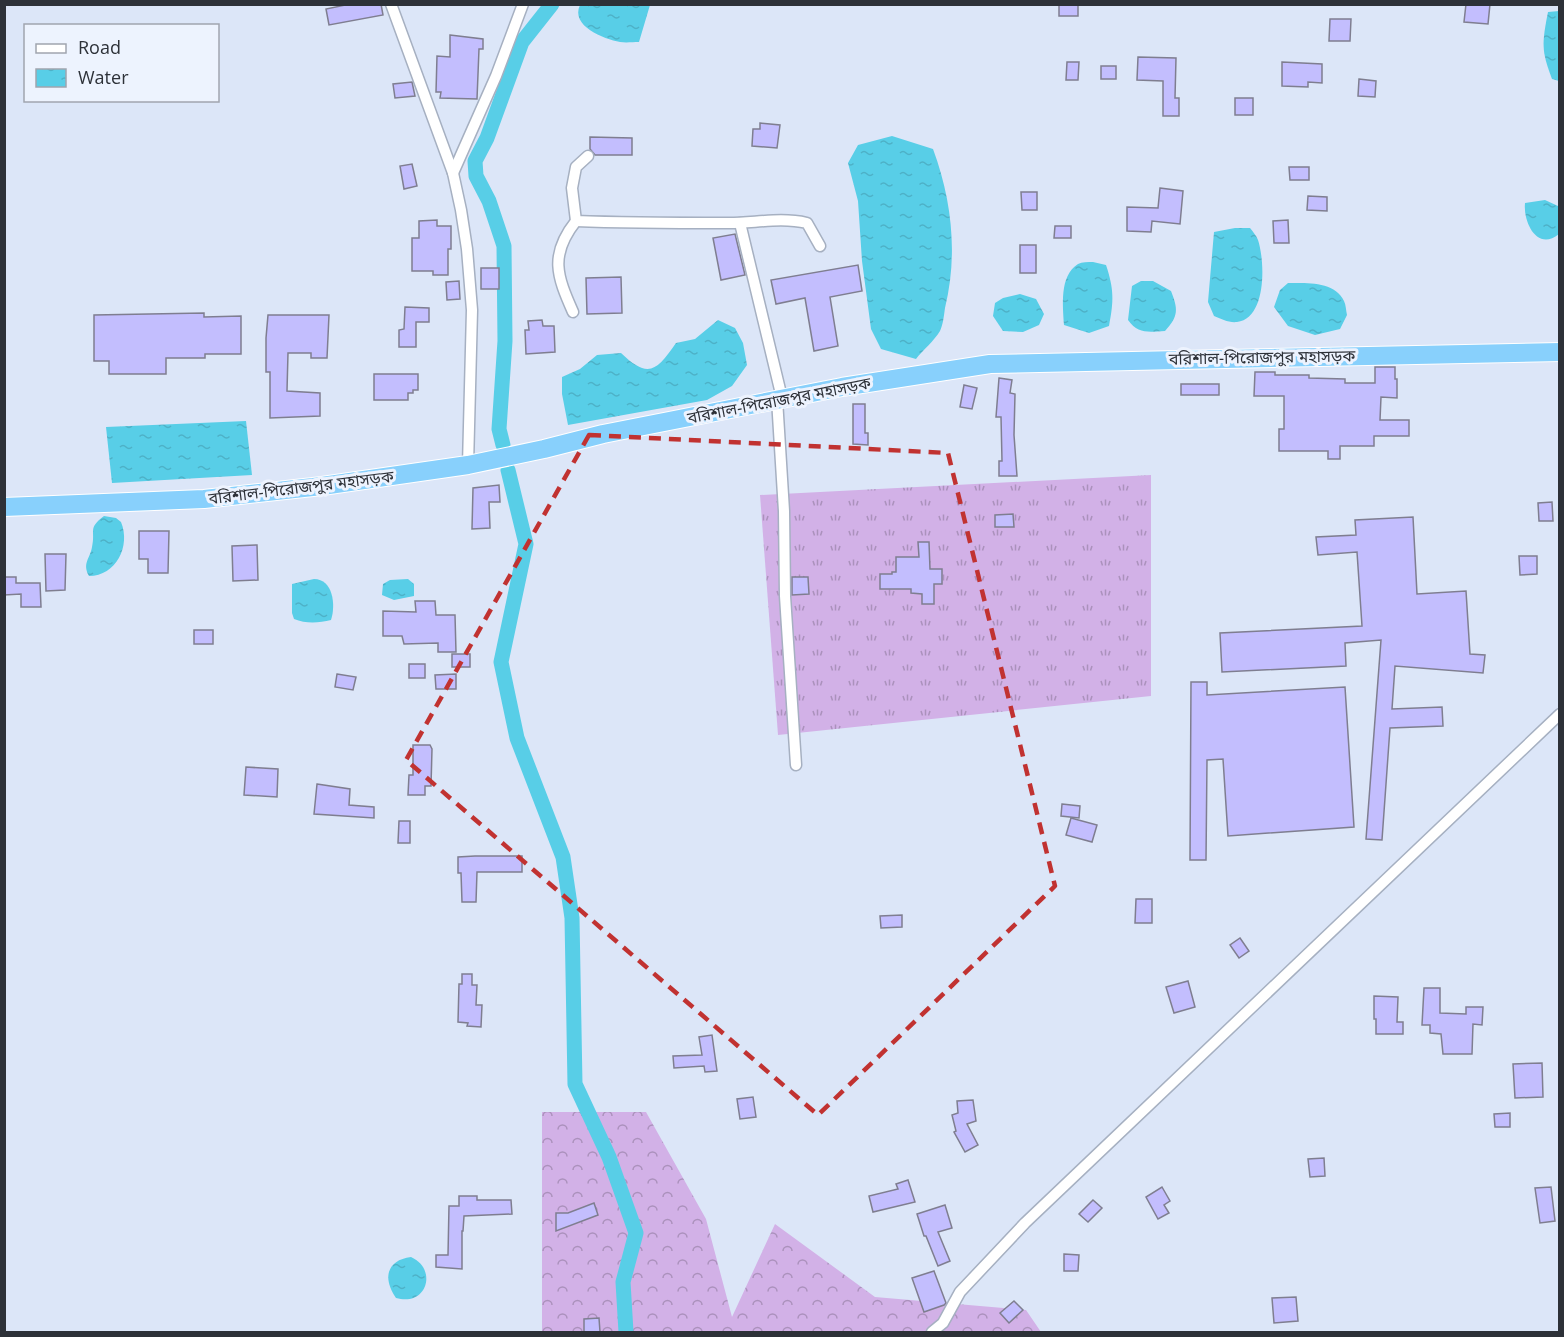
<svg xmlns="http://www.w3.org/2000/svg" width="1564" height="1337" viewBox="0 0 1564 1337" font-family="'Open Sans','Noto Sans Bengali',sans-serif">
<defs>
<pattern id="grass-tufts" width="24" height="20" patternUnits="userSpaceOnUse" patternTransform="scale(1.5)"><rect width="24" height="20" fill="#d2b1e7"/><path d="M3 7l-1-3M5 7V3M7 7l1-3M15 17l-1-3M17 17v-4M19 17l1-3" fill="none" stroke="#ab91bc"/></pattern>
<pattern id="forest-crowns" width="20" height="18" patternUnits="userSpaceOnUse" patternTransform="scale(1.5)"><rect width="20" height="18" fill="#d2b1e7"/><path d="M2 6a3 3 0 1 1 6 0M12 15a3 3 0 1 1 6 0" fill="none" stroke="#ab91bc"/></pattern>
<pattern id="water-ripples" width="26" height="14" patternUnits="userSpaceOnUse" patternTransform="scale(1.5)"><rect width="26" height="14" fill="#58cee7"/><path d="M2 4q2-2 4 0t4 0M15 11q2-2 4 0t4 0" fill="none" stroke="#4db1c7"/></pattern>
</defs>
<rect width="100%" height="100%" fill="#dce6f8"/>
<polygon fill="url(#grass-tufts)" points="1151,475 1151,696 778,735 760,495"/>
<polygon fill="url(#forest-crowns)" points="542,1112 646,1112 706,1219 732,1317 775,1224 875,1297 1026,1310 1041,1332 542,1332"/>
<g fill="url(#water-ripples)">
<path d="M580,5v-1l70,1 -11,37c-6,0 -13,1 -19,0 -16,-3 -50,-16 -40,-37z"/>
<path d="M1559,11h1l-1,70 -7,-2c-11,-29 -10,-36 -4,-67z"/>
<path d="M892,136l41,13c19,51 25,106 12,159 -1,7 -2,17 -5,23 -6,10 -17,19 -24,28l-35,-10 -10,-20 -9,-68 -4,-60 -10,-38 10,-18z"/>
<path d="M1545,200l13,6 2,8 -1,20c-22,18 -36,-12 -34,-31z"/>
<path d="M1235,228h15c3,4 6,7 8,12 7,21 9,78 -21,82 -8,1 -16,-3 -23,-6l-6,-14 6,-70z"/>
<path d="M1093,262l13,3c8,24 8,36 3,61l-20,7 -25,-8c-1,-19 -5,-49 14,-61 4,-2 10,-2 15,-2z"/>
<path d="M1141,281h12l18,10c7,18 8,25 -6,40 -17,1 -27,3 -37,-11l4,-34z"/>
<path d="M1288,283c18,0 47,-2 56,18 2,4 2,10 3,14l-7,14 -25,6 -27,-9 -14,-19 6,-17z"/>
<polygon points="1020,294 1036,299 1044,314 1039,325 1023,332 1003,331 993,316 995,303 1003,298"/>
<path d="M718,320l17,8 8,15 4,22 -15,21 -25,14 -139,25 -6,-31v-17l18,-8 17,-14 24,-2c28,27 36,17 55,-10l19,-4z"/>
<polygon points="246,421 252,475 112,483 106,427"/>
<path d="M104,516l12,2 5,4c10,24 -5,54 -32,54 -7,-13 1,-17 3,-29 4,-17 -5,-18 12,-31z"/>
<path d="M314,579c19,0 22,26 17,41 -12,3 -25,4 -37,-1l-2,-6v-29z"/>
<polygon points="408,579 414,584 414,596 394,600 382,595 383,584 390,580"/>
<path d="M411,1257c27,12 16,50 -15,41 -14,-20 -9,-38 15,-41z"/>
</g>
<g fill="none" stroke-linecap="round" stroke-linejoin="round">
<g stroke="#58cee7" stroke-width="15">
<polyline points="503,445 499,429 505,341 504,246 489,201 476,176 475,161 487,138 522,42 552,4"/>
<polyline points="508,470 526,544 501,662 517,738 563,857 572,918 575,1084 609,1157 636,1233 623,1282 626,1332"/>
</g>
</g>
<g fill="#c3befe" stroke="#7f7e90" stroke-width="1.5">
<polygon points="350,4 381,4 383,15 329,25 326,9"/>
<rect x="1059" y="4" width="19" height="12"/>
<polygon points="1466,4 1490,4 1488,24 1464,22"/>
<polygon points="1330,19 1351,19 1350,41 1329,41"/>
<polygon points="450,35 483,39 483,49 479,49 477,99 440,98 441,92 436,92 437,56 450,57"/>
<polygon points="1138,57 1176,58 1175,98 1179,98 1179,116 1163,116 1163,81 1137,80"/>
<polygon points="1067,62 1079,62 1078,80 1066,80"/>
<polygon points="1282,62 1322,64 1322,83 1308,82 1308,87 1282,86"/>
<rect x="1101" y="66" width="15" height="13"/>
<polygon points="1359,79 1376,81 1375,97 1358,96"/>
<polygon points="412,82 415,96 395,98 393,84"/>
<rect x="1235" y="98" width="18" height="17"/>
<polygon points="760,123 780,125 777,148 752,146 753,129 760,129"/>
<polygon points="590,137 632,138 632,155 595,155 590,149"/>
<polygon points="412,164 417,186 404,189 400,166"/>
<polygon points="1289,167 1309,167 1309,180 1290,180"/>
<polygon points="1160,188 1183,191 1180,224 1152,221 1151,232 1127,231 1127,207 1158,208"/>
<polygon points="1021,192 1037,192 1037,210 1022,210"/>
<polygon points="1308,196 1327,197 1327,211 1307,210"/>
<polygon points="437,220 437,226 451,226 451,249 448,249 448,275 433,275 433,271 412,271 412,238 419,238 419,221"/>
<polygon points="1288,220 1289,243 1274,243 1273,221"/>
<polygon points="1055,226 1071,226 1071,238 1054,238"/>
<polygon points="735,234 745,275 721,280 713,238"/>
<rect x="1020" y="245" width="16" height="28"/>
<polygon points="858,265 862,291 830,297 838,346 814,351 805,298 776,304 771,280"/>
<rect x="481" y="268" width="18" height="21"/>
<polygon points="621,277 622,313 587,314 586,278"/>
<polygon points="459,281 460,299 447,300 446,282"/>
<polygon points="405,307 429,308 429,322 416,322 416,347 399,347 399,330 404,329"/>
<polygon points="204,313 204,317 241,316 241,354 205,354 205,358 166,358 166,374 109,374 109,361 94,361 94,315"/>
<polygon points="268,315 329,315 327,358 311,358 311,353 288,353 287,391 320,393 320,416 270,418 270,372 266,372 266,338"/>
<polygon points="542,320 543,326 554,326 555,352 526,354 525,330 529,330 528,321"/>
<polygon points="1375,367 1395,367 1395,379 1397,379 1397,398 1381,397 1380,420 1409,420 1409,436 1374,436 1374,446 1340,446 1340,459 1328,459 1328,451 1279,451 1279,429 1284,429 1284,396 1254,396 1255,372 1275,372 1275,375 1309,375 1309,378 1345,379 1345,383 1375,383"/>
<polygon points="374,374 418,374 418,390 413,390 413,393 408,393 408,400 374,400"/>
<polygon points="999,378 1012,380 1010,393 1015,394 1014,435 1017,476 999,476 999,461 1002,461 1001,417 996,417"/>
<rect x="1181" y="384" width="38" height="11"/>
<polygon points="964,385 977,388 972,409 960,407"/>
<polygon points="853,404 865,404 865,433 868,433 868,445 853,444"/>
<polygon points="499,485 500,502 489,502 490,528 472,529 473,488"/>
<polygon points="1552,502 1553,521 1539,521 1538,503"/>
<polygon points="1013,514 1014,527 995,527 995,515"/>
<polygon points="1413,517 1417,594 1466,591 1470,654 1485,655 1483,673 1395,666 1392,709 1442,707 1443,726 1390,728 1382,840 1366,839 1381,640 1345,643 1346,666 1222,672 1220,633 1362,626 1357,552 1318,555 1316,537 1356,535 1355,520"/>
<polygon points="139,531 169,531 168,573 148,573 148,559 139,559"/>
<polygon points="918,542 929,542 930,569 942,569 942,584 934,584 934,604 922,604 922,594 911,593 911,589 880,589 880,574 892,574 892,572 896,572 896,557 919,557"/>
<polygon points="257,545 258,580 233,581 232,546"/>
<polygon points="45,554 66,554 65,590 46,591"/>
<polygon points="1519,556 1537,556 1537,574 1520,575"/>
<polygon points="4,577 16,577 16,583 40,583 41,607 21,607 21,594 4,595"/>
<polygon points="792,577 808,577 809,594 792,595"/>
<polygon points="415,601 435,601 436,615 455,615 456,652 438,652 438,643 404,644 402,636 383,636 383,611 416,612"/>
<rect x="194" y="630" width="19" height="14"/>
<rect x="452" y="654" width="18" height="13"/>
<rect x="409" y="664" width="16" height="14"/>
<polygon points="337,674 356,677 353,690 335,687"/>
<polygon points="456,674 456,689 436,689 435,675"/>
<polygon points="1191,682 1207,682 1207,695 1345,687 1354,827 1228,836 1223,759 1207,760 1206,860 1190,860"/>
<polygon points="413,745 430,745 432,749 431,786 425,786 425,795 408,795 409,775 413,775"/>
<polygon points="246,767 278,769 277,797 244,795"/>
<polygon points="317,784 350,789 349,805 374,807 374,818 314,814"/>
<polygon points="1062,804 1080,806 1079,818 1061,816"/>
<polygon points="1071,818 1097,825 1092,842 1066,835"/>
<polygon points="399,821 410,821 410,843 398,843"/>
<polygon points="475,856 522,856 522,872 477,872 476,902 462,902 461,873 458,873 458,857"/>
<polygon points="1136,899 1152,899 1152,923 1135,923"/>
<polygon points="902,915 902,927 881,928 880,916"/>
<polygon points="1240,938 1249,951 1239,958 1230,945"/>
<polygon points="462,974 472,974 472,985 477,985 476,1005 482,1005 481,1027 467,1026 468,1023 458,1022 459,984 462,984"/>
<polygon points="1188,981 1195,1007 1174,1013 1166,987"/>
<polygon points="1424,988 1440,988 1440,1013 1466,1014 1466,1007 1483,1007 1482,1025 1473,1024 1472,1054 1443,1054 1441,1034 1430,1033 1430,1025 1422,1025"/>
<polygon points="1374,996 1398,997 1397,1022 1403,1022 1403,1034 1376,1034 1376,1019 1374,1019"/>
<polygon points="712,1035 717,1071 705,1072 704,1066 674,1068 673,1056 702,1055 699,1037"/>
<polygon points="1542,1063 1543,1097 1515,1098 1513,1064"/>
<polygon points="753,1097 756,1117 740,1119 737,1099"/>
<polygon points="973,1100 976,1121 967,1124 978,1145 965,1152 954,1132 956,1131 952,1115 958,1113 957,1101"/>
<polygon points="1510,1113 1510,1127 1495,1127 1494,1114"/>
<polygon points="1324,1158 1325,1176 1310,1177 1308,1159"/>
<polygon points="908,1180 915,1202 873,1212 869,1196 898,1189 896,1184"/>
<polygon points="1162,1187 1170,1201 1164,1205 1169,1213 1158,1219 1146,1197"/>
<polygon points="1551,1187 1555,1221 1540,1223 1535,1188"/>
<polygon points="459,1196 477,1196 477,1200 511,1200 512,1214 464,1216 463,1231 462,1231 462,1269 436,1267 436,1255 448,1255 449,1206 459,1206"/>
<polygon points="1093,1200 1102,1208 1088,1222 1079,1214"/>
<polygon points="594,1203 598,1215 556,1231 556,1213 568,1213"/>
<polygon points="945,1205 952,1228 938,1232 950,1261 938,1266 926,1236 924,1236 917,1214"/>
<polygon points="1064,1254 1079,1255 1078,1271 1064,1271"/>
<polygon points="934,1271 946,1303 944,1305 924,1312 912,1278"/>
<polygon points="1296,1297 1298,1321 1274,1323 1272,1298"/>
<polygon points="1014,1301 1023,1310 1009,1323 1000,1313"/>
<polygon points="599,1318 600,1332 584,1332 584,1319"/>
</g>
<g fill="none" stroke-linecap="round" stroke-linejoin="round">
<defs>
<g id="minor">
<polyline points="391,4 453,173 461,210 467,249 472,310 468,465"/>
<path d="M588,156l-12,11 -4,21 4,33c51,2 102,2 153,2 26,0 52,-6 78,0l13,23"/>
<polyline points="453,173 496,76 523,4"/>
<polyline points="740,223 782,398"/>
<path d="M573,312c-16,-36 -24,-57 3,-91"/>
<polyline points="777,399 784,511 785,596 796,765"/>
<polyline points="932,1332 943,1323 960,1292 1025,1223 1560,714"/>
</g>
<polyline id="trunk" points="4,507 204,499 322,486 468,465 544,449 603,434 842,387 990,364 1560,352"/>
</defs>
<use href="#minor" stroke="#a6b0c1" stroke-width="13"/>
<use href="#trunk" stroke="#fff" stroke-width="20"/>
<use href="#minor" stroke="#fff" stroke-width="10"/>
<use href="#trunk" stroke="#88d0fc" stroke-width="18"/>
</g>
<path fill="none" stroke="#c13231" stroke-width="4.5" stroke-dasharray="12 8" stroke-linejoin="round" d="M589,435l359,18 107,433 -237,229 -412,-355z"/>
<g text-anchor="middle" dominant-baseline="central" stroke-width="6" stroke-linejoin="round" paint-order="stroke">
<g font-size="16" fill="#2d3138" stroke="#edf3fe">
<text transform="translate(1262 357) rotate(-1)">বরিশাল-পিরোজপুর মহাসড়ক</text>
<text transform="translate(779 400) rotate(-11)">বরিশাল-পিরোজপুর মহাসড়ক</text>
<text transform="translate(301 487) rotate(-7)">বরিশাল-পিরোজপুর মহাসড়ক</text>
</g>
</g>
<rect width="1564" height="1337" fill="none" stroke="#2d3138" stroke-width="12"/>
<rect x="24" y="24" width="195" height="78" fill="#edf3fe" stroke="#a0a5af" stroke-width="1.5"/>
<rect x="36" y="44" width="30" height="9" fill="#ffffff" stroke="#a0a5af" stroke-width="1.5"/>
<text x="78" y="54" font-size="18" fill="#2d3138">Road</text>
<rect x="36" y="69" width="30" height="18" fill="url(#water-ripples)" stroke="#a0a5af" stroke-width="1.5"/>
<text x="78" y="84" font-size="18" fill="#2d3138">Water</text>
</svg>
